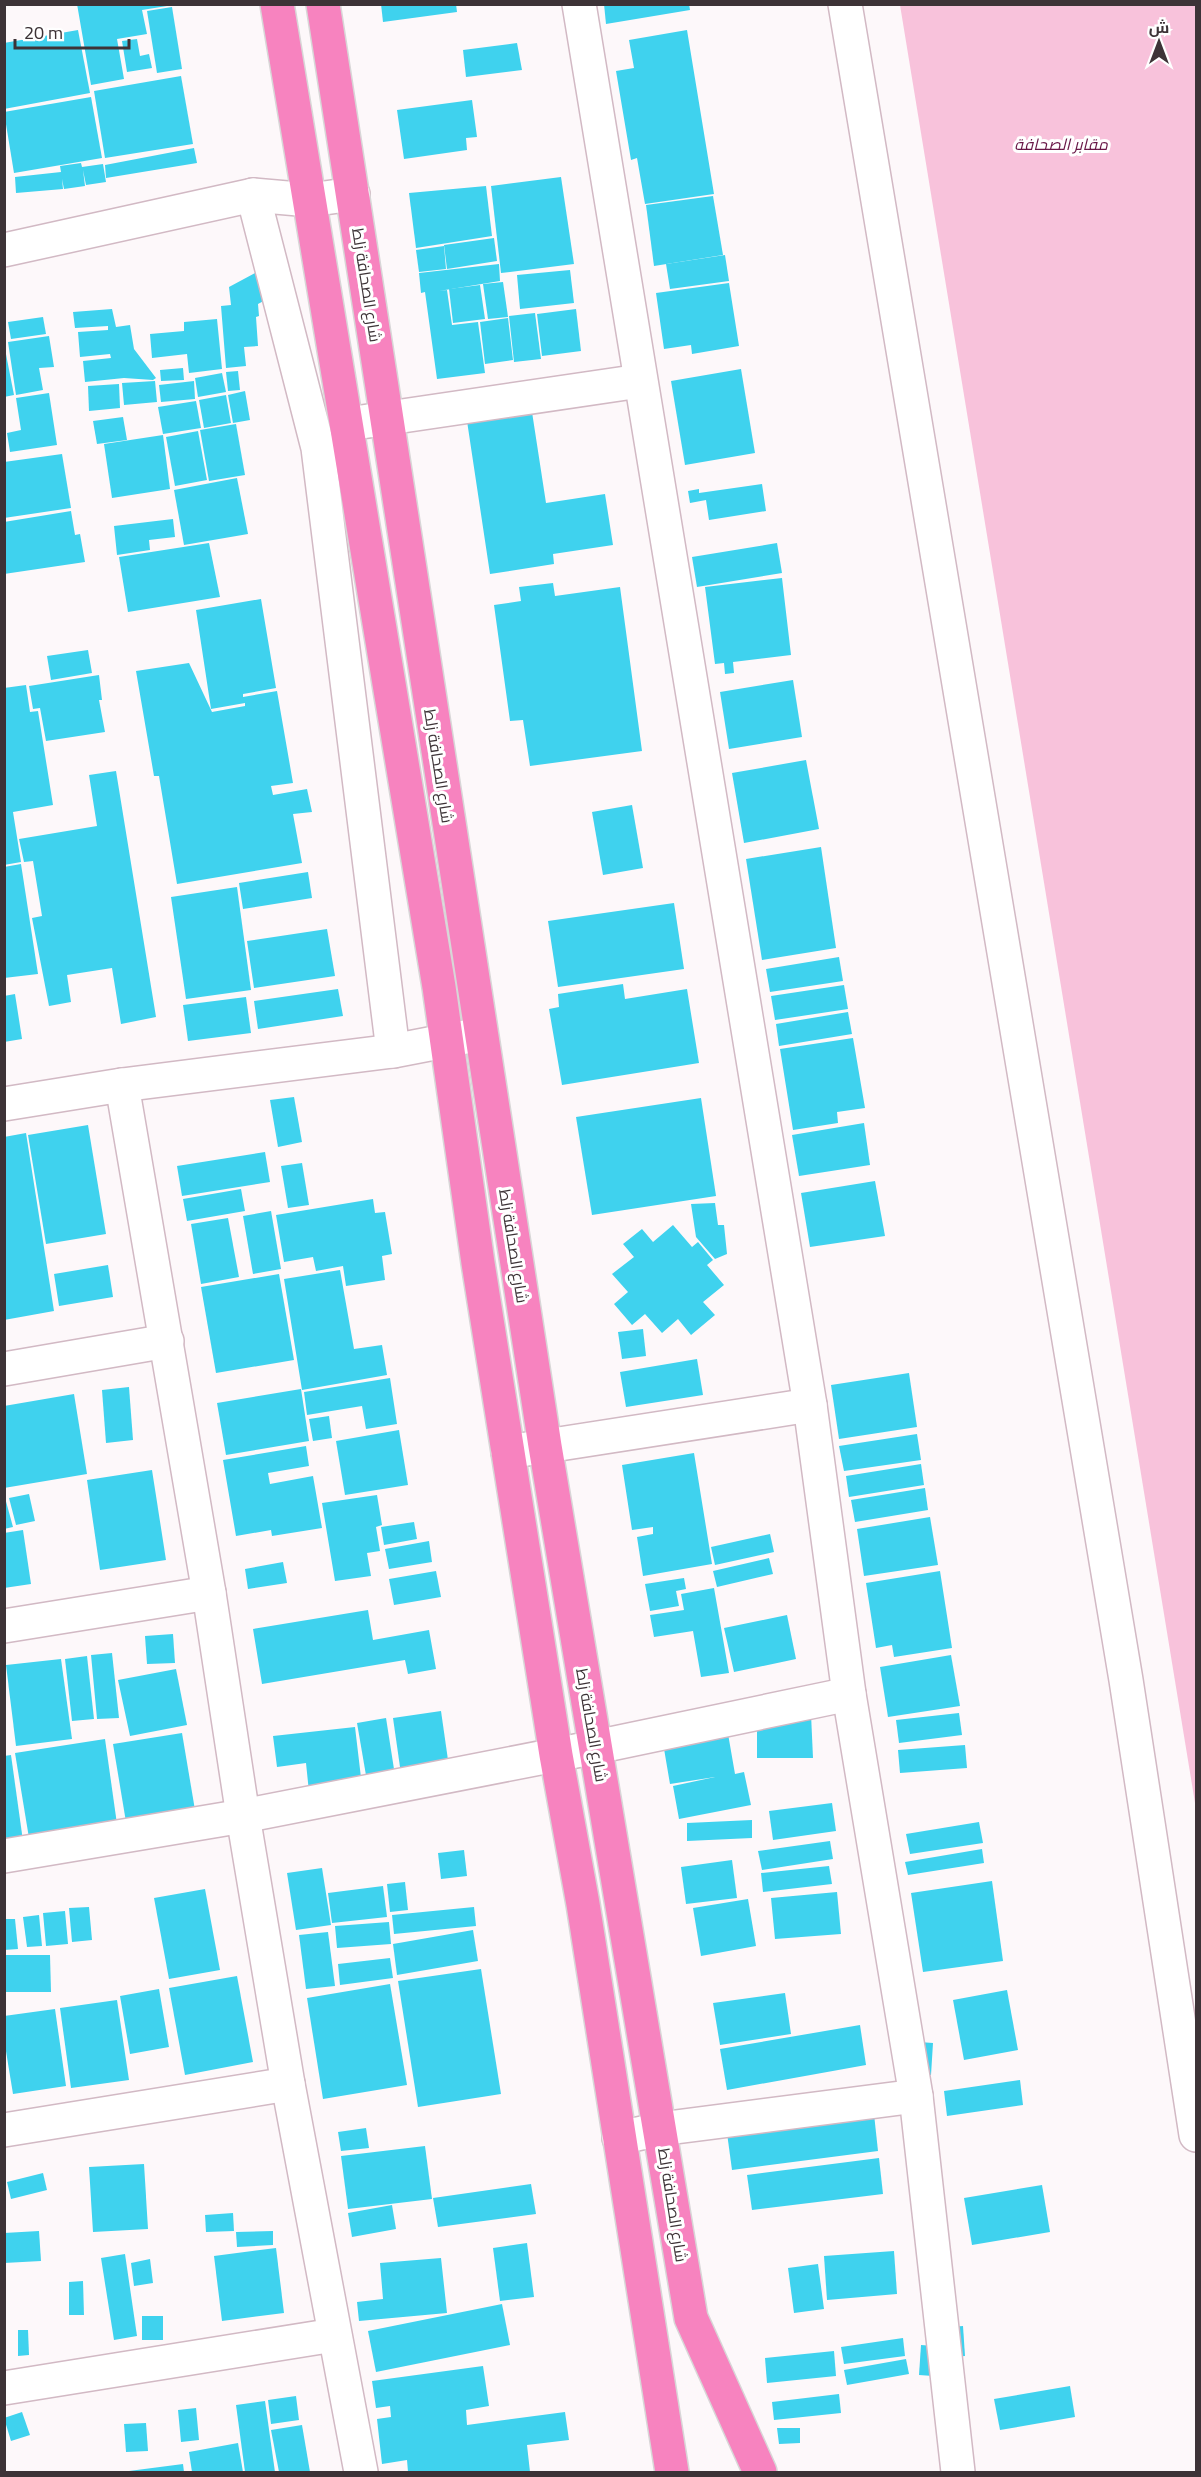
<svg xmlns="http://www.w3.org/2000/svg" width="1201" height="2477" viewBox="0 0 1201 2477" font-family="Georgia,Cairo,serif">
<rect width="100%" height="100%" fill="#fdf8fa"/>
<polygon fill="#f8c2db" points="900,5 1196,5 1196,1809"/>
<g fill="#3fd2ee">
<polygon points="77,4 167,4 167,6 142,10 147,34 117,39 124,79 91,85"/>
<polygon points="381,4 456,4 457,12 383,22"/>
<polygon points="604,4 689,4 690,10 606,24"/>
<polygon points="172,7 182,69 157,73 147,11"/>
<polygon points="78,30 90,93 4,109 4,43"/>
<polygon points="687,30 714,194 645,204 637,158 631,160 616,71 634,68 629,40"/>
<polygon points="137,39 140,56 149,54 152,68 127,72 122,41"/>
<polygon points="517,43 522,70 466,77 463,50"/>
<polygon points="181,76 193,144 105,158 94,91"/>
<polygon points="91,97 102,158 14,173 4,112"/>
<polygon points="472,100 477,137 466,138 467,150 404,159 397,110"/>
<polygon points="194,148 197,163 106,178 105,165"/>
<polygon points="81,163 82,167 103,164 106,182 86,185 83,170 85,186 64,189 62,179 63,189 16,193 15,177 61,172 60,166"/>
<polygon points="561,177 574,264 501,273 491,186"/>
<polygon points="486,186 492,236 416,248 409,193"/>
<polygon points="713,196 723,255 654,266 646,205"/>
<polygon points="494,238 497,261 447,269 444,245"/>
<polygon points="444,246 446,269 419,272 416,250"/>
<polygon points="725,255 729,281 670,289 666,264"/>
<polygon points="499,264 500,281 439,291 447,290 452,325 478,322 485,373 437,379 425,292 421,293 419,273"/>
<polygon points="570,270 574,303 520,309 517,275"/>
<polygon points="257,272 271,297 258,304 259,316 256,317 258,346 244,347 246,366 226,368 221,306 231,305 229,287"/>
<polygon points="503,282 508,317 488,319 483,284"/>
<polygon points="729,283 739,346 692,354 691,345 664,349 656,293"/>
<polygon points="480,285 485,319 453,323 449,289"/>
<polygon points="112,309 116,327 130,325 134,349 156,378 153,380 124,378 85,382 83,361 111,358 110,354 80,357 78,332 108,330 108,326 75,328 73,312"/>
<polygon points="576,309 581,351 542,356 537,314"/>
<polygon points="535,313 541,359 514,362 509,316"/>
<polygon points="43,317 46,334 11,339 8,322"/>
<polygon points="508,318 513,360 485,364 480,322"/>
<polygon points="217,319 222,369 189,373 187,354 152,358 150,334 184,331 184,322"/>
<polygon points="49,336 54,367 39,368 43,390 16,395 8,342"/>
<polygon points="4,344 14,395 4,397"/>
<polygon points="183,368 184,380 161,381 160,370"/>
<polygon points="741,369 755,453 685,465 671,381"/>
<polygon points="238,371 240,390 228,391 226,372"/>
<polygon points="222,373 226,392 198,397 195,378"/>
<polygon points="155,381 157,402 124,405 122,383"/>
<polygon points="194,381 195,399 161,402 159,385"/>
<polygon points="119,384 120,408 89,411 88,386"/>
<polygon points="245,391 250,420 233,423 228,395"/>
<polygon points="49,393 57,445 10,452 7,433 21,430 16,398"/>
<polygon points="226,395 231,423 204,428 199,400"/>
<polygon points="196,401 201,428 163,434 158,407"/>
<polygon points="532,412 546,503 605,494 613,545 553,554 554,564 490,574 467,421"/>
<polygon points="123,417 127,440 97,444 93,421"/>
<polygon points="236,424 245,475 209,481 200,430"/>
<polygon points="198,431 207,480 175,486 166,437"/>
<polygon points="163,435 170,489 112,498 104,444"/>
<polygon points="62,454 71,508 4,518 4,462"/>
<polygon points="237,478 248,534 184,545 174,490"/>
<polygon points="762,484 766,511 709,520 706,500 690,503 688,491 699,489 699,493"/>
<polygon points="71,511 75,535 80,534 85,562 4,574 4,522"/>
<polygon points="173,519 175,537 149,540 150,550 117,555 114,526"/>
<polygon points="209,543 220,597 128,612 119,557"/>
<polygon points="777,543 782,573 697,587 692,557"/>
<polygon points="782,578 791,655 733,662 734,673 725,674 724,663 715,664 705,587"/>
<polygon points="553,583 555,596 620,587 642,751 530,766 523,720 510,721 494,605 521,601 519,587"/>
<polygon points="261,599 276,688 243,694 243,697 277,691 293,783 271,786 273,795 307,789 312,812 293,814 302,863 177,884 159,776 154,776 136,671 189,663 212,712 245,706 245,703 211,709 196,610"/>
<polygon points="88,650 92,673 51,680 47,656"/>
<polygon points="99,675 102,700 99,700 105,732 46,741 40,708 33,709 29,686"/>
<polygon points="793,680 802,737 729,749 720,692"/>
<polygon points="26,685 30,712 38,711 53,805 13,812 21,862 4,865 4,688"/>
<polygon points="806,760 819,829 744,843 732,773"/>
<polygon points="116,771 156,1017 121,1024 112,968 67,975 71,1002 49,1006 32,918 42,916 33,861 24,862 19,839 97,826 89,775"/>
<polygon points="632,805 643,868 603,875 592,812"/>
<polygon points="821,847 836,948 762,960 746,859"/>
<polygon points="21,864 38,974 4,978 4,867"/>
<polygon points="308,872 312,898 243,909 239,883"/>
<polygon points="237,887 251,990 186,999 171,897"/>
<polygon points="674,903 684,969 558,987 548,921"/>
<polygon points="327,929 335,976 254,988 247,941"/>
<polygon points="839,957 843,981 770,992 766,969"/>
<polygon points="623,984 625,999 687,989 699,1063 562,1085 549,1009 559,1007 558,994"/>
<polygon points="844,985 848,1009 775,1020 771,996"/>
<polygon points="338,989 343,1016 258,1029 254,1001"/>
<polygon points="15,994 22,1039 4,1042 4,996"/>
<polygon points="246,997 251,1033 188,1041 183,1005"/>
<polygon points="848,1012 852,1034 779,1046 776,1024"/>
<polygon points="853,1038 865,1108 837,1112 838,1123 793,1130 780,1049"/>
<polygon points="294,1097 302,1142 278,1147 270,1100"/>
<polygon points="701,1098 716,1196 592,1215 576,1117"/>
<polygon points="864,1123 870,1165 799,1176 792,1135"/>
<polygon points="88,1125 106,1234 46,1244 28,1135"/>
<polygon points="26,1133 54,1311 4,1320 4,1137"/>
<polygon points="265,1152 270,1182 182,1196 177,1166"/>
<polygon points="302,1163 309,1205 288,1208 281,1166"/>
<polygon points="875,1181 885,1236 810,1247 801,1193"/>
<polygon points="241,1189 245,1211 187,1221 183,1199"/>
<polygon points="373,1199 375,1213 385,1212 392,1254 382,1256 385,1280 346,1286 343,1266 316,1271 313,1257 284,1262 276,1215"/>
<polygon points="715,1203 718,1225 724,1225 727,1254 715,1259 696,1237 691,1204"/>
<polygon points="271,1211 281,1269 253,1274 243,1216"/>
<polygon points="228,1218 239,1277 201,1284 191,1224"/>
<polygon points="673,1225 692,1247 698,1242 713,1260 707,1265 724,1285 703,1302 715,1315 691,1335 678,1319 662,1333 645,1314 632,1325 614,1304 628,1292 612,1274 634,1257 623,1244 642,1229 653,1242"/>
<polygon points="108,1265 113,1297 59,1306 54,1274"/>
<polygon points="340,1270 354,1349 382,1345 387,1375 302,1390 284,1279"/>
<polygon points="279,1274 294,1360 216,1373 201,1287"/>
<polygon points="643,1329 646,1356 622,1359 618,1332"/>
<polygon points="697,1359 703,1395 626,1407 620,1372"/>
<polygon points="909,1373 917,1427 839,1439 831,1385"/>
<polygon points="390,1378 397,1424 366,1429 362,1406 307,1415 304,1392"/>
<polygon points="129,1387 133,1440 106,1443 102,1390"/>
<polygon points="301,1389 309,1441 226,1455 217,1403"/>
<polygon points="74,1394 87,1474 4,1488 4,1406"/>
<polygon points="329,1416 332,1438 313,1441 309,1419"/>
<polygon points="399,1430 408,1485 345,1495 336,1441"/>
<polygon points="917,1434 921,1460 844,1471 839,1446"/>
<polygon points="306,1446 309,1466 268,1473 270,1484 313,1476 322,1528 272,1536 271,1530 236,1536 223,1460"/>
<polygon points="694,1453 712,1564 643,1576 637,1537 653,1534 653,1527 632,1530 622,1465"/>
<polygon points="921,1464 924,1485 849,1497 846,1476"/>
<polygon points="152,1470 166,1560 100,1570 87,1480"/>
<polygon points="925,1488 928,1510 855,1522 851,1500"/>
<polygon points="4,1494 13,1527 4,1529"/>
<polygon points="29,1494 35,1521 16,1525 9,1498"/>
<polygon points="377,1495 382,1525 376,1527 380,1551 367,1553 371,1576 335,1581 322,1503"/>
<polygon points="930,1517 938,1565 864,1576 857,1529"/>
<polygon points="414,1522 417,1539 384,1545 381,1527"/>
<polygon points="23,1530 31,1584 4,1588 4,1533"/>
<polygon points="770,1534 774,1552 715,1565 711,1547"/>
<polygon points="429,1541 432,1562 389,1569 385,1549"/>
<polygon points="769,1558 773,1574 717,1587 713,1571"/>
<polygon points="283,1562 287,1583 248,1589 245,1569"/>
<polygon points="436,1571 441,1597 394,1605 389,1579"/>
<polygon points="940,1571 952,1648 894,1657 892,1645 876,1648 866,1583"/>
<polygon points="684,1578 686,1589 676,1591 679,1606 650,1611 645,1584"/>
<polygon points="714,1588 729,1673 701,1677 693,1631 654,1637 650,1615 684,1610 681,1594"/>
<polygon points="368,1610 373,1640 429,1630 436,1669 408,1674 405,1660 262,1684 253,1629"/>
<polygon points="787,1615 796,1659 734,1672 724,1628"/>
<polygon points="173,1634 175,1663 147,1664 145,1636"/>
<polygon points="112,1653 119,1718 97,1719 91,1655"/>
<polygon points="951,1655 960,1706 888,1717 880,1667"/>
<polygon points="87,1656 94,1719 72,1721 65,1659"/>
<polygon points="61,1659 72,1739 16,1746 6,1665"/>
<polygon points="176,1669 187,1725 130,1736 118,1680"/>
<polygon points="441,1711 449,1767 401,1774 393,1718"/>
<polygon points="959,1713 962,1735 899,1743 896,1720"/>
<polygon points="811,1714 813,1758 757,1758 757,1715"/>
<polygon points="386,1718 396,1782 368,1787 357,1723"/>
<polygon points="355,1727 362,1786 309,1792 306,1763 277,1767 273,1736"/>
<polygon points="727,1728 735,1774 744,1772 751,1805 679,1819 673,1786 715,1777 670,1784 662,1737"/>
<polygon points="182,1733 195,1810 126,1822 113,1744"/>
<polygon points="105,1739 117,1824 29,1838 15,1753"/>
<polygon points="965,1745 967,1768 900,1773 898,1750"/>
<polygon points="11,1755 23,1841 4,1844 4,1756"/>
<polygon points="832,1803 836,1831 773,1840 769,1811"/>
<polygon points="752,1820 752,1838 687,1841 687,1823"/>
<polygon points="979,1822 983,1843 910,1854 906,1834"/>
<polygon points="830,1841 833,1859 762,1870 758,1851"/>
<polygon points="982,1849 984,1863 908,1875 905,1862"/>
<polygon points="464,1850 467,1876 441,1879 438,1853"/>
<polygon points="732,1860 737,1898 686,1904 681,1867"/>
<polygon points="829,1866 832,1884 763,1892 761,1873"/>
<polygon points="322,1868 331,1925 296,1930 287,1873"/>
<polygon points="992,1881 1003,1961 923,1972 911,1893"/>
<polygon points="405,1882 408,1910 390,1912 387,1884"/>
<polygon points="383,1886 387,1917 332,1923 328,1893"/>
<polygon points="205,1889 220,1970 169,1979 154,1898"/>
<polygon points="837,1892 841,1934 775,1939 771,1898"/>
<polygon points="748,1899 756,1946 701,1956 693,1908"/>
<polygon points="89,1907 92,1940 72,1942 69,1908"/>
<polygon points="474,1907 476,1926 394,1934 392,1915"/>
<polygon points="65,1911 68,1944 46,1946 43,1913"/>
<polygon points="39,1915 42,1946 27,1947 23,1917"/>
<polygon points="4,1919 15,1919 18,1949 4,1950"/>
<polygon points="389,1922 391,1944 337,1948 335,1926"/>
<polygon points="473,1930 478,1961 397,1975 393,1944"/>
<polygon points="328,1932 335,1986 306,1989 299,1935"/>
<polygon points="4,1955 50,1955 51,1992 4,1992"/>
<polygon points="390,1958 393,1978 340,1985 338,1964"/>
<polygon points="481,1969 501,2094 418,2107 398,1981"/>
<polygon points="237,1976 253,2062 185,2075 169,1988"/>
<polygon points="390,1984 407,2085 323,2099 307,1998"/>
<polygon points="159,1989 169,2047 130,2054 120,1996"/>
<polygon points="1007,1990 1018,2050 964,2060 953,2000"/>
<polygon points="785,1993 791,2034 720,2045 713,2003"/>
<polygon points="117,2000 129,2080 71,2088 60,2008"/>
<polygon points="55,2009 66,2086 13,2094 4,2039 4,2016"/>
<polygon points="860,2025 866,2065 727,2090 720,2049"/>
<polygon points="919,2042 933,2043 931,2075 917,2074"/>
<polygon points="1020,2080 1023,2105 947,2116 944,2091"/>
<polygon points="874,2114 878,2151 732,2170 727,2133"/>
<polygon points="366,2128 369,2148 341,2151 338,2132"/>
<polygon points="425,2146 432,2199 348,2209 341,2156"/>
<polygon points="879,2158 883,2194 752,2210 747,2175"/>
<polygon points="144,2164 148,2229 93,2232 89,2167"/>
<polygon points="43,2173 47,2190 11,2199 7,2182"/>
<polygon points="531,2184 536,2214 438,2227 433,2198"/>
<polygon points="1042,2185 1050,2232 972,2245 964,2198"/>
<polygon points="392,2205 396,2229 352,2237 348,2213"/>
<polygon points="233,2213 234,2231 206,2232 205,2215"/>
<polygon points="39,2231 41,2261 4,2263 4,2233"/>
<polygon points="273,2231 273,2245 237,2247 236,2232"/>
<polygon points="527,2243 534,2297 500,2301 493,2248"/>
<polygon points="276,2248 284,2313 222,2321 214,2256"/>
<polygon points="894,2251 897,2294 827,2300 824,2256"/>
<polygon points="125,2254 137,2336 114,2340 101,2258"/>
<polygon points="441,2258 447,2313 359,2321 357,2302 383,2299 380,2263"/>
<polygon points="150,2259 153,2283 134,2286 131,2263"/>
<polygon points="818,2264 824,2309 794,2313 788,2268"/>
<polygon points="83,2281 84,2315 69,2315 69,2282"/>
<polygon points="502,2304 510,2345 376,2372 368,2331"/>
<rect x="142" y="2316" width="21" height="24"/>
<polygon points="963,2326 965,2356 953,2357 950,2327"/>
<polygon points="18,2330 28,2330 29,2355 18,2356"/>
<polygon points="903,2338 905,2356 844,2364 841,2347"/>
<polygon points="921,2345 935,2346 933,2376 919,2375"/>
<polygon points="834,2351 836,2376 767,2383 765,2358"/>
<polygon points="906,2359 909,2374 847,2385 844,2370"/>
<polygon points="483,2366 489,2406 466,2410 467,2425 565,2412 569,2440 527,2445 530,2472 408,2472 407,2460 382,2464 377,2419 391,2417 390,2406 376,2408 372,2381"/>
<polygon points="1070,2386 1075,2417 1000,2430 994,2399"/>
<polygon points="839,2394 841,2413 774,2420 772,2402"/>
<polygon points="296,2396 299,2420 271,2424 268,2400"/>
<polygon points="265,2401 275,2472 245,2472 236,2405"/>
<polygon points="196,2408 199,2440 181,2442 178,2410"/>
<polygon points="22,2412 30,2435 11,2441 4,2418"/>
<polygon points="146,2423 148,2451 126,2452 124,2424"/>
<polygon points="302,2425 310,2472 279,2472 271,2430"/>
<polygon points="777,2428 800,2428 800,2443 779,2444"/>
<polygon points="238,2443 243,2472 192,2472 189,2452"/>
<polygon points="183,2464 184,2472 129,2472 129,2471"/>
</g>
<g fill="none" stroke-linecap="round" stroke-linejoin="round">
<defs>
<g id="street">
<polyline points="579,4 810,1405 849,1694 916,2096 958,2472"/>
<polyline points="845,4 1126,1680 1196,2135"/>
<polyline points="253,195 318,448 393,1051"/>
<polyline points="4,250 253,195 310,200 353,194"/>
<polyline points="348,424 640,381"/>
<polyline points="122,1085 209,1593 243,1816 288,2084 361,2472"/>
<polyline points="4,1104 122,1085 393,1051 481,1034"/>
<polyline points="4,1369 167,1341"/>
<polyline points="508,1452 810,1405"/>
<polyline points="4,1626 209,1593"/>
<polyline points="4,1856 243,1816 596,1747 849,1694"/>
<polyline points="4,2130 288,2084"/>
<polyline points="619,2138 660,2129 916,2096"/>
<polyline points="4,2388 334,2335"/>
</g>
<g id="highway">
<polyline points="277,4 439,987 478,1263 556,1755 583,1904 672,2472"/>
<polyline points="323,4 545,1446 691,2318 760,2472"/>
</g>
</defs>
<use href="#street" stroke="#d2b9c4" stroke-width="36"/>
<use href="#highway" stroke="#d8d6d7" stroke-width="36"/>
<use href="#street" stroke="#fff" stroke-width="33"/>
<use href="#highway" stroke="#f783bf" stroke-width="33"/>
</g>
<g text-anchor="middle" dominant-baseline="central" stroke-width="6" stroke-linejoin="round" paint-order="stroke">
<g font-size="16" font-style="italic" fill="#681646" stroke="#fff">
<text x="1061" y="144">مقابر الصحافة</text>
</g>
<g font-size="16" fill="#3d3337" stroke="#fff">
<text transform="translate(367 285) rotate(81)">شارع الصحافة زلط</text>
<text transform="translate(439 766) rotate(81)">شارع الصحافة زلط</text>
<text transform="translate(514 1246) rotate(81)">شارع الصحافة زلط</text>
<text transform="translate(592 1725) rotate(80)">شارع الصحافة زلط</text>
<text transform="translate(673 2205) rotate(81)">شارع الصحافة زلط</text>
</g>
</g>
<rect width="1201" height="2477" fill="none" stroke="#3d3337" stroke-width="12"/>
<g transform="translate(1159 42)" stroke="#ffffff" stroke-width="4.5" paint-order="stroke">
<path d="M0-4.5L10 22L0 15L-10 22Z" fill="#3d3337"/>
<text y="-9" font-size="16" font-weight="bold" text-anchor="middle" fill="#3d3337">ش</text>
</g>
<path d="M15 39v9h114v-9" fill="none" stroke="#3d3337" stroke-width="3"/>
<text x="24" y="39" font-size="18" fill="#3d3337" stroke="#ffffff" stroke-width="4.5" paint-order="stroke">20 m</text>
</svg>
